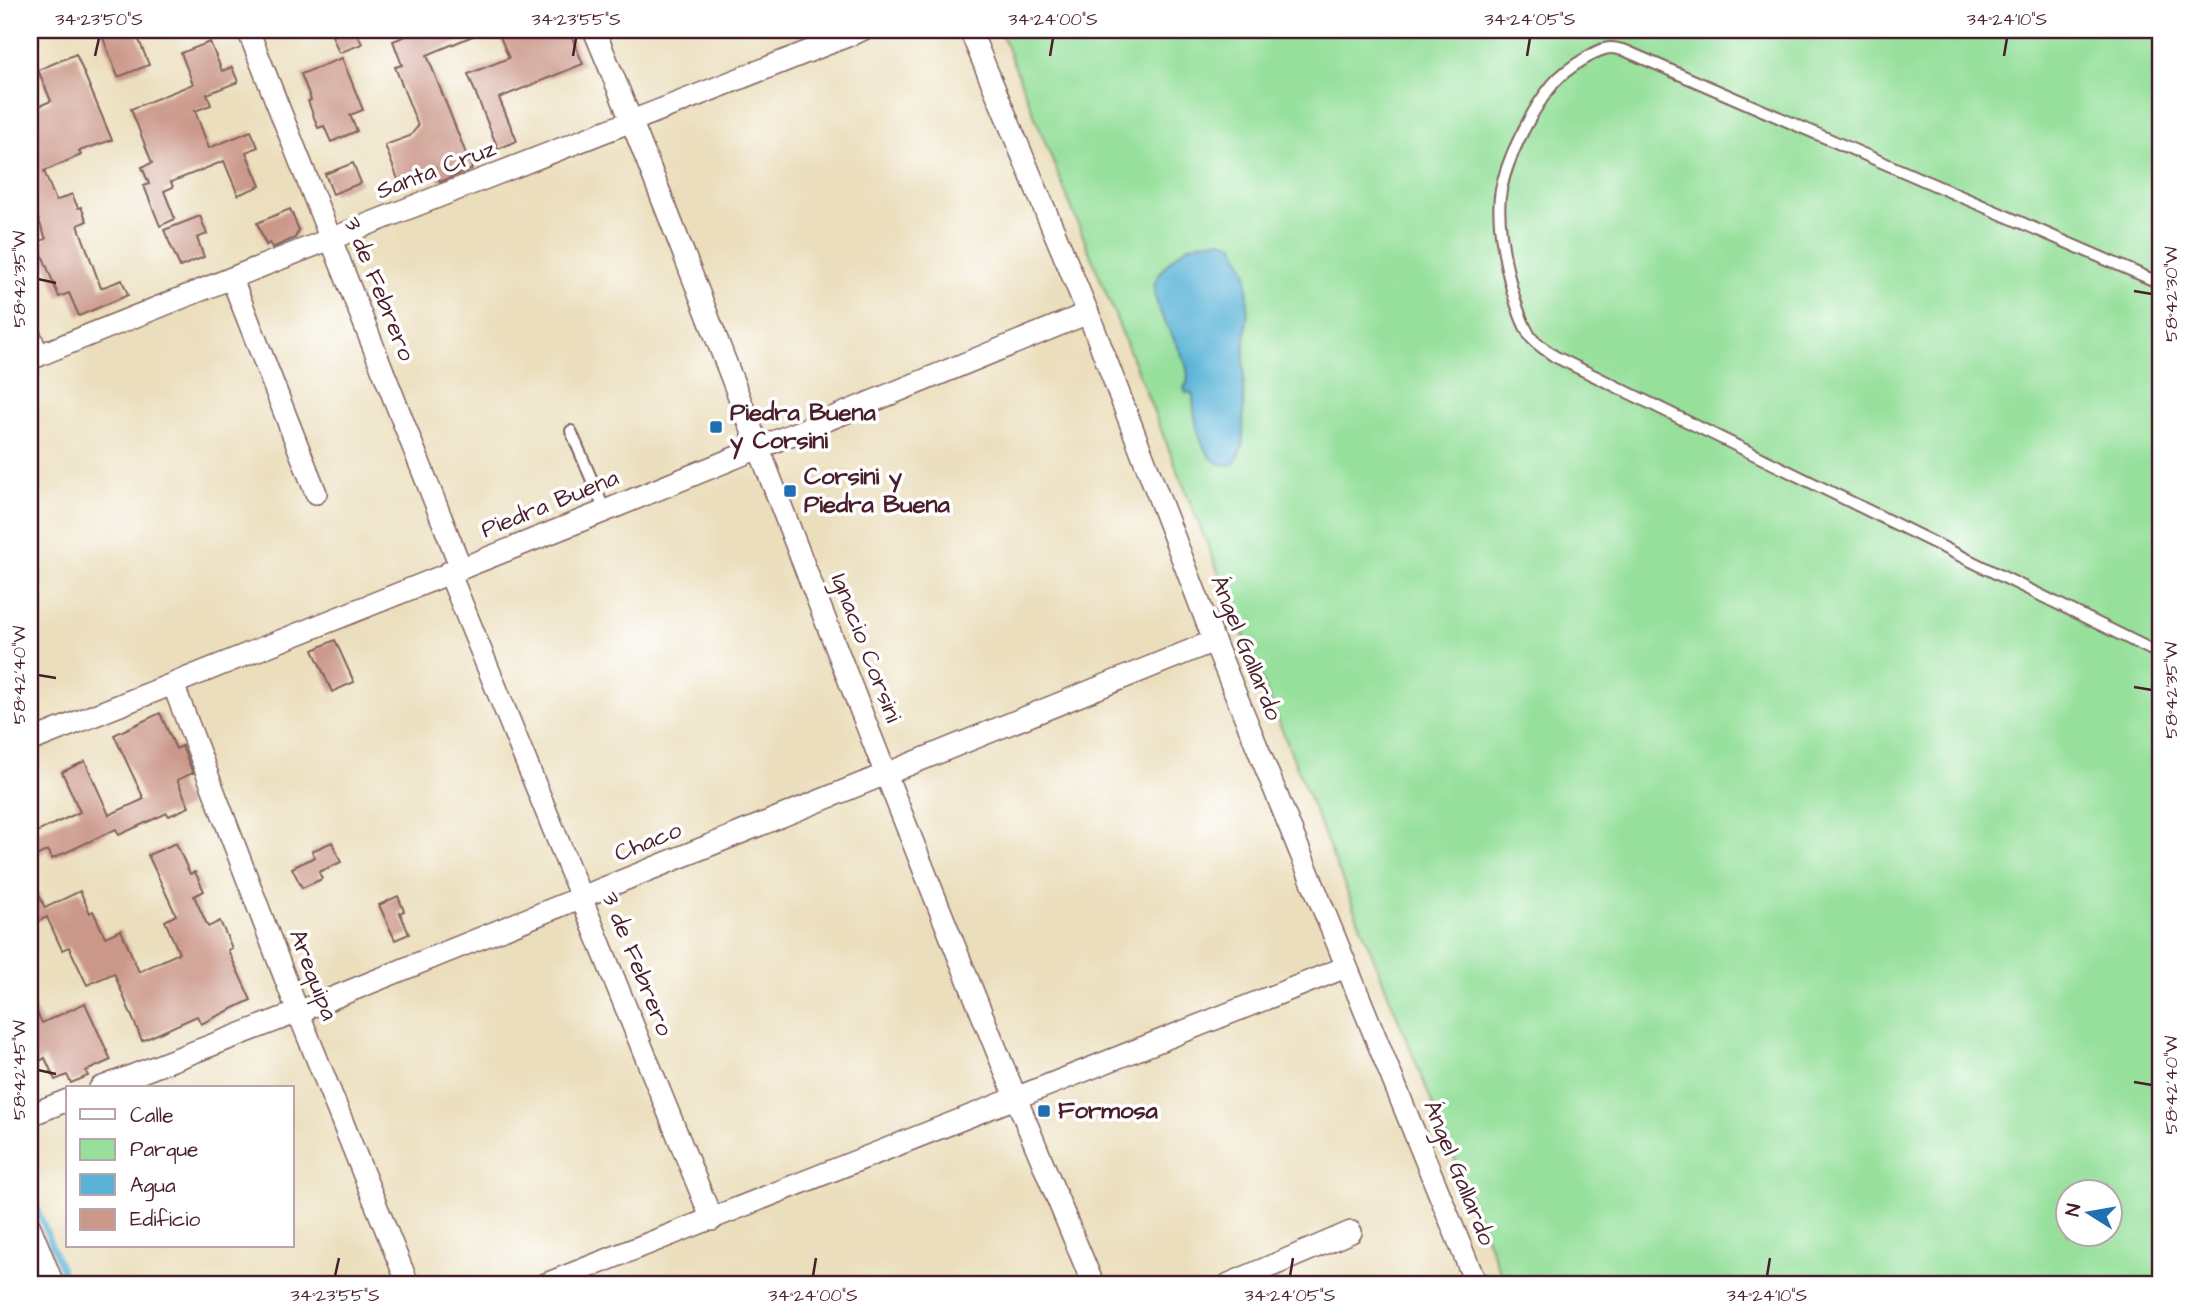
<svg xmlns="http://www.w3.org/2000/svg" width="2190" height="1314" viewBox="0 0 2190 1314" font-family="'Architects Daughter',sans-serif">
<rect width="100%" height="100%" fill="#fff"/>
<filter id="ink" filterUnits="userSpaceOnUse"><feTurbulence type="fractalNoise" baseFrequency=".0143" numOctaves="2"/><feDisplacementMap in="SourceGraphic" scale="14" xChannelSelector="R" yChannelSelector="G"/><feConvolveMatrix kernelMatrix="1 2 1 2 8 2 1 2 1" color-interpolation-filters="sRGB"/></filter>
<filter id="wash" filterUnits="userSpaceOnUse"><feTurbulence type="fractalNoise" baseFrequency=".00686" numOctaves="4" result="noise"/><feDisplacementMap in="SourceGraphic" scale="28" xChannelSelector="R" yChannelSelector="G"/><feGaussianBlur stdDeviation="1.57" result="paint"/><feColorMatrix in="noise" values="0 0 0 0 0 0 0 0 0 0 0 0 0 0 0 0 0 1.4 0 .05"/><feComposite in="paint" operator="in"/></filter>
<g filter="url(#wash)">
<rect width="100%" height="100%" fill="#ebdebc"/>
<path fill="#96e09b" stroke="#708063" stroke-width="2" fill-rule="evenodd" d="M1000,30h1160v1254h-655zM2068,1192h42v42h-42z"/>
<path fill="#59b3d7" stroke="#526981" stroke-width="2" d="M1223,240l11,5 13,28 1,36 -4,43 -1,93 -8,18c-33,12 -42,-46 -42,-68l-4,-3 -3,1 -2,-5c19,-21 -37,-76 -29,-105 2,-8 9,-16 15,-22 19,-19 26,-19 53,-21z"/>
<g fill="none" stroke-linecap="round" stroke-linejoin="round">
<polyline stroke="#59b3d7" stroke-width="6" points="30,1190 67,1284"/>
</g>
<g id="blocks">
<g fill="#cb9788">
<polygon points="100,30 135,30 149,65 118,77"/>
<polygon points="330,30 356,30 362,44 339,53"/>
<polygon points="421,30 487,30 427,55 472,169 440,182 435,167 399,182 385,145 410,136 418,126 395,67 402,65 393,41"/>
<polygon points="497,30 548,30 550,35 569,30 583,64 499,98 517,141 498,149 468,74 509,58"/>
<polygon points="210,42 222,71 232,67 238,82 207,94 211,105 195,111 209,148 251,131 258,147 246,152 260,186 238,195 224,161 171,182 173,187 164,191 175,219 160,226 144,186 149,184 142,167 152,163 131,109 193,84 181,53"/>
<polygon points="76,54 112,140 79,151 81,155 44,171 56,201 72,194 78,208 81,207 87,221 78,225 101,288 122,280 128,295 79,316 69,293 59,297 37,242 46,239 30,198 30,110 51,101 38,70"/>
<polygon points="342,58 363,110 350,115 357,131 331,142 324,126 318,128 308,101 311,100 301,74"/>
<polygon points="353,163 361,183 333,194 325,174"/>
<polygon points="290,209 299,230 295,238 272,248 270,243 266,245 257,223"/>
<polygon points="200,216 207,234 197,238 204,257 180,267 164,230"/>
<polygon points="335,640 354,682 332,692 313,650"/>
<polygon points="160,713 176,749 182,746 193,773 177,780 189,807 169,816 167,813 119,835 116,829 52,859 48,850 30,859 30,835 80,812 62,772 85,761 109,815 144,799 114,735"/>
<polygon points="332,842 341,862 319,872 322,879 302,888 292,868 315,857 312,851"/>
<polygon points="176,843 190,874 195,872 204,891 194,896 208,927 220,921 232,948 228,950 251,1000 201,1024 197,1016 142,1041 114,973 87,985 69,947 62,950 47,917 30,925 30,874 45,908 80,891 90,913 93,911 105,937 121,930 139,972 179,953 165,921 176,915 148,855"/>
<polygon points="398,896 404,911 400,913 409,934 395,940 379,905"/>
<polygon points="30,998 42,1023 85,1003 111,1060 86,1071 88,1076 71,1083 67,1075 55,1080 45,1058 30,1066"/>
</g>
</g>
</g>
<g filter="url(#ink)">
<use href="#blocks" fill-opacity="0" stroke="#82625e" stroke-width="2"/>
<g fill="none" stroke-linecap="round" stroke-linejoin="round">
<defs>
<g id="lane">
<path d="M2160,283l-534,-232c-4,-1 -10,-3 -15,-3 -9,0 -17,5 -25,10 -12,7 -24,15 -33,26 -21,25 -46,74 -52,106 -7,34 11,116 29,146 5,8 17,14 24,20l606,298"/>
<polyline points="571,431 605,511"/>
</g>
<g id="street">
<polyline points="248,30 461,568"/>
<path d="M594,30c58,138 110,277 164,416 108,281 219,561 335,838"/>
<polyline points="970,30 1088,313 1214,641 1476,1284"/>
<polyline points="232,279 316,493"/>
<polyline points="30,335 38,356"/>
<path d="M30,359c276,-113 555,-218 832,-329"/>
<polyline points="449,572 712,1220"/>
<polyline points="173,684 298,1012 408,1284"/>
<polyline points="30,741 605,511 1088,313"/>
<polyline points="100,1088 298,1012 1214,641"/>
<polyline points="30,1115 68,1100"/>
<polyline points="30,1227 53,1284"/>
<polyline points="546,1284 1346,967"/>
<polyline points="1229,1284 1351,1232"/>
</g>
</defs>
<use href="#lane" stroke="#82625e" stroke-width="14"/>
<use href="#street" stroke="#82625e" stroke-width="24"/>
<use href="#lane" stroke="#fff" stroke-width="10"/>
<use href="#street" stroke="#fff" stroke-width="21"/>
</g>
</g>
<path fill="none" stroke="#4a1f2b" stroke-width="2.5" d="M95,56l4,-18M573,56l3,-18M1050,56l3,-18M1527,56l3,-18M2004,56l3,-18M38,279l18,4M2134,291l18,3M38,675l18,3M2134,687l18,3M38,1070l18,4M2134,1082l18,3M335,1276l4,-18M813,1276l3,-18M1290,1276l3,-18M1767,1276l3,-18"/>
<g fill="#1f6fb2" stroke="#fff" stroke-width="2.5">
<rect x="709" y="420" width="14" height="14" rx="3.5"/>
<rect x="783" y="484" width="14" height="14" rx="3.5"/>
<rect x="1037" y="1104" width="14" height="14" rx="3.5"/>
</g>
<g text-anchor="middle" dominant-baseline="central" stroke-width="7" stroke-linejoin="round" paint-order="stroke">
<g font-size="24" fill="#4a1f2b" stroke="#fff">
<text transform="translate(436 170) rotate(-21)">Santa Cruz</text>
<text transform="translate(379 289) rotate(68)">3 de Febrero</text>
<text transform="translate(550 504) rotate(-22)">Piedra Buena</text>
<text transform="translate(866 648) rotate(69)">Ignacio Corsini</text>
<text transform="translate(1246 648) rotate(68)">Ángel Gallardo</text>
<text transform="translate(648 842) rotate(-22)">Chaco</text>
<text transform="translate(637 964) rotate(68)">3 de Febrero</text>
<text transform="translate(313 975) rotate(69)">Arequipa</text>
<text transform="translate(1459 1173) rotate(68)">Ángel Gallardo</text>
</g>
<g font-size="24" font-weight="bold" fill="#4a1f2b" stroke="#fff" text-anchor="start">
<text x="730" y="413">Piedra Buena<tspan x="730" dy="28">y Corsini</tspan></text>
<text x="804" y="477">Corsini y<tspan x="804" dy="28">Piedra Buena</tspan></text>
<text x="1058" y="1111">Formosa</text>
</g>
</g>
<rect width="2190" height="1314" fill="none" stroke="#fff" stroke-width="77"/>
<rect x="66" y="1086" width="228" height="161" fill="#ffffff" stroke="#b7a5aa" stroke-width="2"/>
<rect x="80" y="1109" width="35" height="10" fill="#ffffff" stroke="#b7a5aa" stroke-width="2"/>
<text x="130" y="1122" font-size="21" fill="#4a1f2b">Calle</text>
<rect x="80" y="1139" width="35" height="21" fill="#96e09b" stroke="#b7a5aa" stroke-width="2"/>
<text x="130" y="1156" font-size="21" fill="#4a1f2b">Parque</text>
<rect x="80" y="1174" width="35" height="21" fill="#59b3d7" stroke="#b7a5aa" stroke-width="2"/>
<text x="130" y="1192" font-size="21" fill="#4a1f2b">Agua</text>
<rect x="80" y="1209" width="35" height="21" fill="#cb9788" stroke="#b7a5aa" stroke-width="2"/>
<text x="130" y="1226" font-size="21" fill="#4a1f2b">Edificio</text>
<g transform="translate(2089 1213) rotate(281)"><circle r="33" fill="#ffffff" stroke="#b7a5aa" stroke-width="2"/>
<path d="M0-5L12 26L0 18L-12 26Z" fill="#1f6fb2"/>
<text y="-10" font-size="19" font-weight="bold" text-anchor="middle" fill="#4a1f2b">N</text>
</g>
<rect x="38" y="38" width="2114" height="1238" fill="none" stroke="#4a1f2b" stroke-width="2.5"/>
<g font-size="18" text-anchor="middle" fill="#4a1f2b">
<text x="99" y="25">34°23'50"S</text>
<text x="576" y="25">34°23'55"S</text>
<text x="1053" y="25">34°24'00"S</text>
<text x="1530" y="25">34°24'05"S</text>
<text x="2007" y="25">34°24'10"S</text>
<text transform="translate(19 279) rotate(-90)" y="6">58°42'35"W</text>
<text transform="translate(2171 294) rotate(-90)" y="6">58°42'30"W</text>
<text transform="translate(19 675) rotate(-90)" y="6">58°42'40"W</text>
<text transform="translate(2171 690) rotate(-90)" y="6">58°42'35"W</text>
<text transform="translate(19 1070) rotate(-90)" y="6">58°42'45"W</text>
<text transform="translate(2171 1085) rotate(-90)" y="6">58°42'40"W</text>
<text x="335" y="1301">34°23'55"S</text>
<text x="813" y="1301">34°24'00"S</text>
<text x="1290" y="1301">34°24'05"S</text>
<text x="1767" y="1301">34°24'10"S</text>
</g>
</svg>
